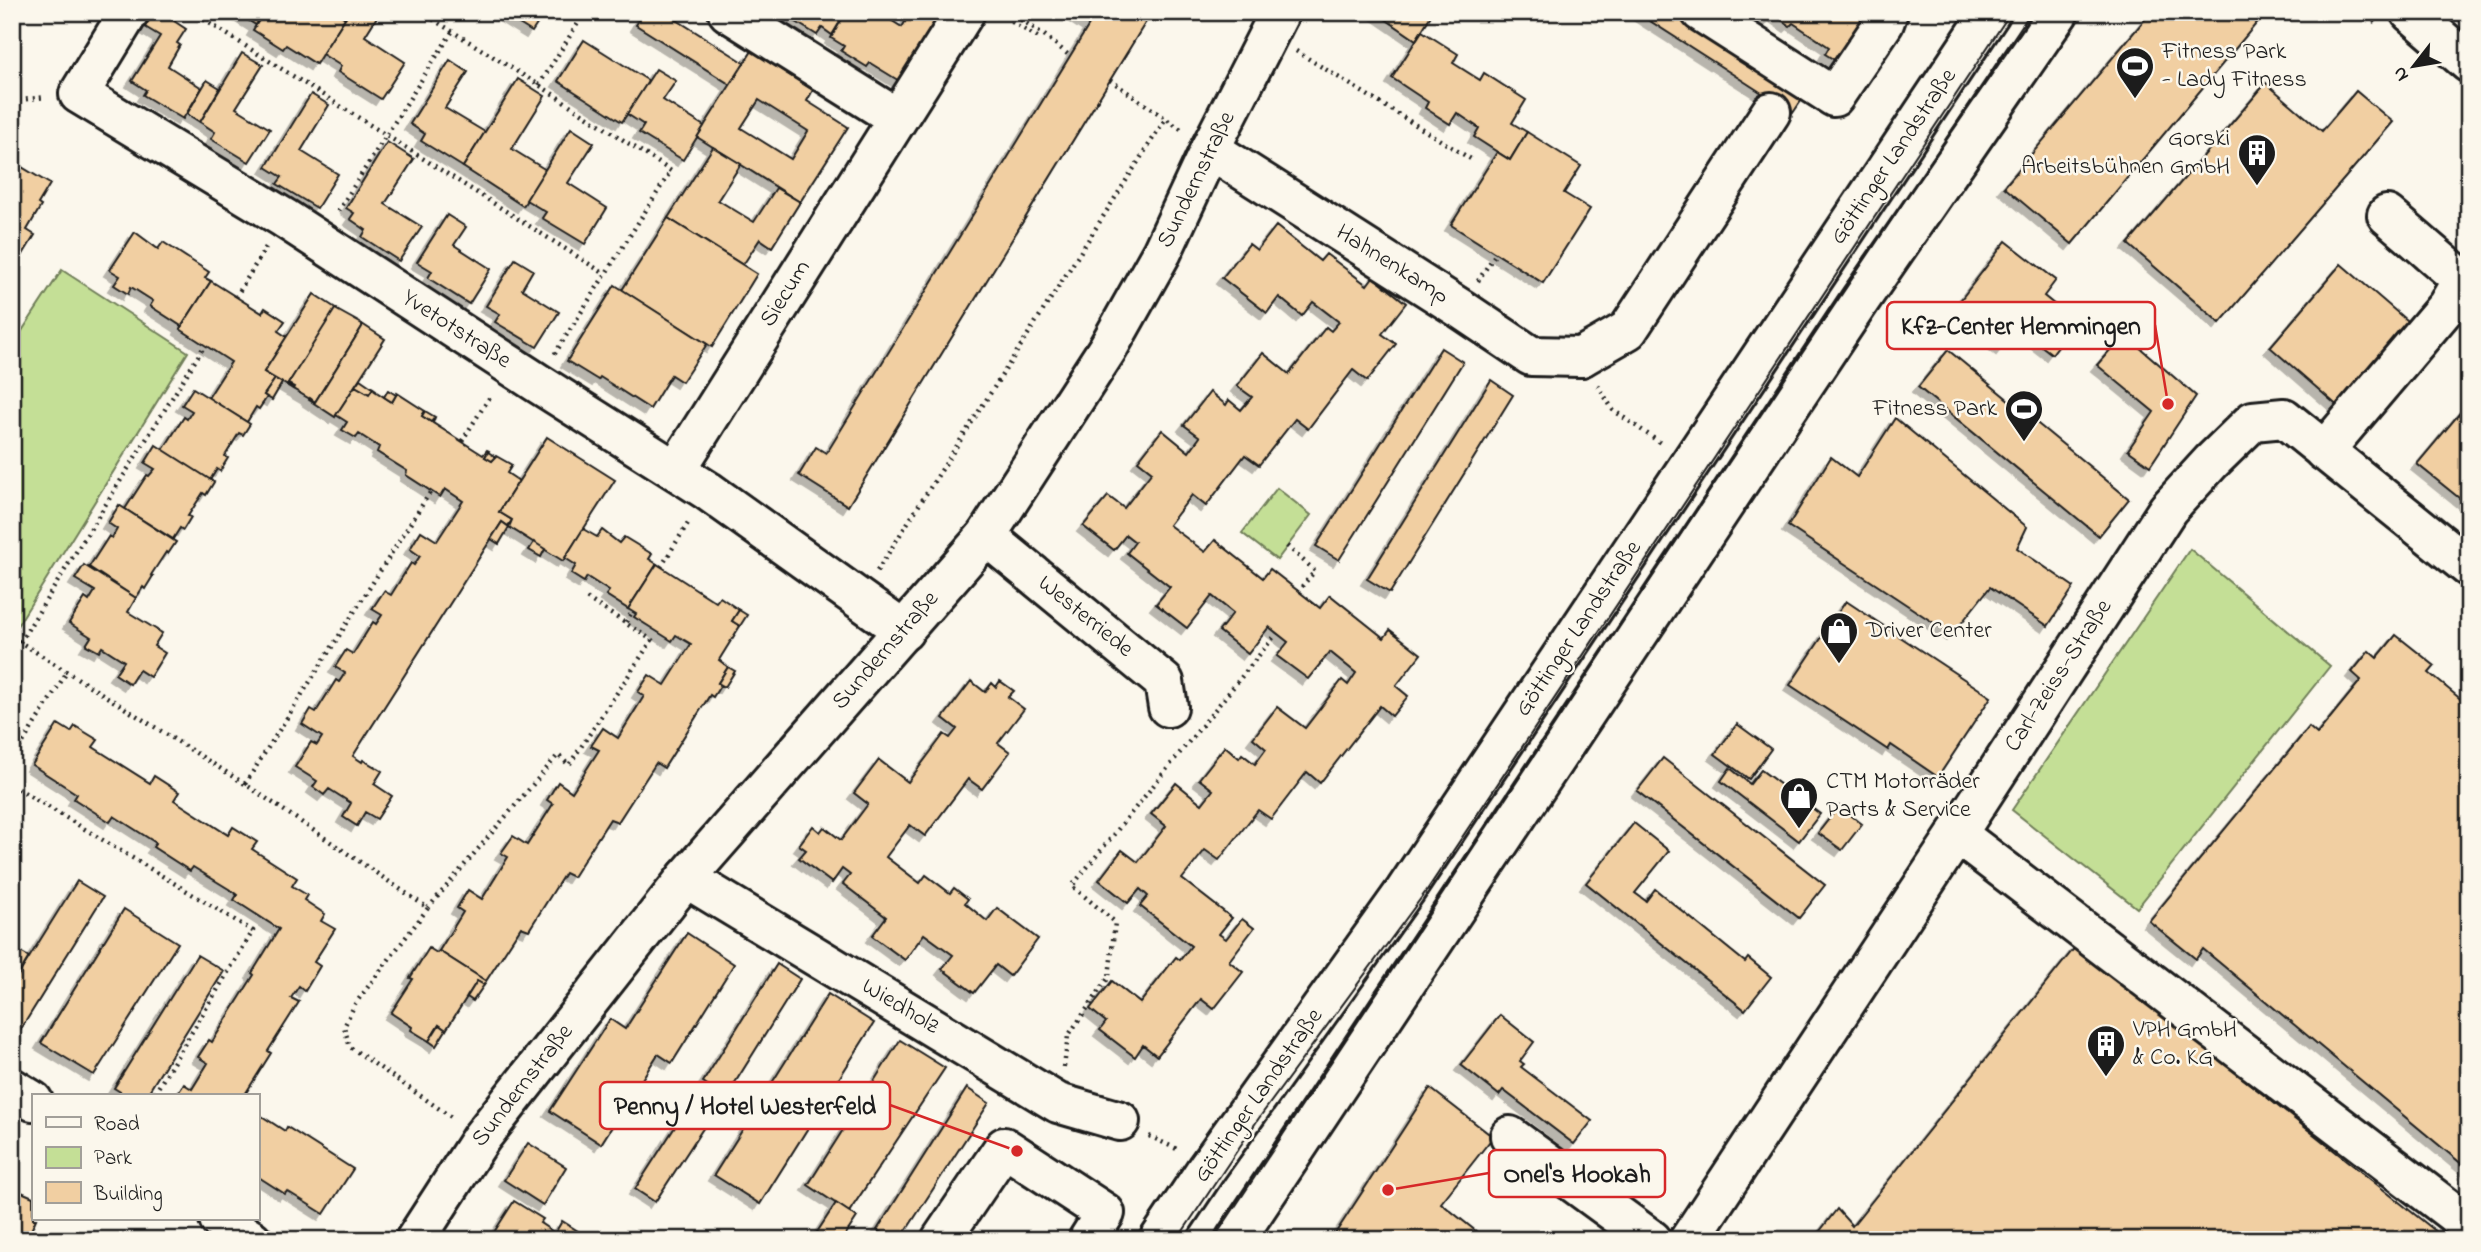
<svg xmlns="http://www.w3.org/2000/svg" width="2481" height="1252" viewBox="0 0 2481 1252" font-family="'Indie Flower',sans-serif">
<defs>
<filter id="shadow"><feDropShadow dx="-6" dy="6" stdDeviation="0" flood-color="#0004"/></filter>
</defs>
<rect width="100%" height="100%" fill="#fbf7ec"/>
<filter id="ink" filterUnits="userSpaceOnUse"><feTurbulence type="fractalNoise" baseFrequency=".0143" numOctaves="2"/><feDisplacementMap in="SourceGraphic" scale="14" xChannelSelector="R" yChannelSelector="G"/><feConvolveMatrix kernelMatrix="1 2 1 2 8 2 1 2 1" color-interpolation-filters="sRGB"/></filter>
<g filter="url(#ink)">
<g fill="#c4df96" stroke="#707e59" stroke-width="2">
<polygon points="62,270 188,352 14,631 12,630 12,346"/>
<polygon points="1277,488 1311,515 1277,560 1242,533"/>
<polygon points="2190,549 2330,666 2137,908 2012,810"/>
</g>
<g fill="#f1cfa2" stroke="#1c1c1c" stroke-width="2" fill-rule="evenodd" filter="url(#shadow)">
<polygon points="154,12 179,12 174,21 186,29 177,43 180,45 168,66 202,88 183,119 143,95 146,90 132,81 160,36 145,27"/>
<polygon points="235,12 264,12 256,25"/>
<polygon points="264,12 337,12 345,18 316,64 286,45 283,49 253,30"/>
<polygon points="349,12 380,12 365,36 405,62 381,99 338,72 341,66 322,54"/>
<polygon points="500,12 545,12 532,32"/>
<polygon points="644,12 664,12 745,63 731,85 636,25"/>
<polygon points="780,12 846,12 832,35 822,28 817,35"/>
<polygon points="846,12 878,12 902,27 911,12 931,12 941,18 901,82 870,63 867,67 841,51 844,46 831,38"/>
<polygon points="1069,12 1152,12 848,506 799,475 816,447 826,453 828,451 1089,25"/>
<polygon points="1375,12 1433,12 1416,40"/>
<polygon points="1636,12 1683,12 1807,92 1793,113"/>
<polygon points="1756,12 1867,12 1876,18 1846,67 1825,54 1829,47 1793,23 1790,26 1774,15 1770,21"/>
<polygon points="2151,12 2266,12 2072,244 2004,187"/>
<polygon points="1422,31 1458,54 1453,63 1480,80 1484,73 1526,100 1512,123 1527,132 1510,160 1474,137 1479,128 1457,113 1450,124 1425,108 1428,102 1392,78"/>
<polygon points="584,40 649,81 622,122 558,81"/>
<path d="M752,51l61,39 -6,11 41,26 -48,75 -103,-65zM759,100l49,31 -17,28 -50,-31z"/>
<polygon points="242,53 263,65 236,108 270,129 249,162 211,139 215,132 200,122"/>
<polygon points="450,60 468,72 445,108 485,132 463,167 421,141 425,134 410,124"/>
<polygon points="656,69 676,81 663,100 704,126 683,160 639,133 644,125 627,114"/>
<polygon points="518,79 545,96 512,149 546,170 523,206 463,167"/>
<polygon points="207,80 220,88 200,122 187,114"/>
<polygon points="2266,83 2322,131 2356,91 2393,122 2220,323 2128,244"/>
<polygon points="311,94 329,105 301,151 338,174 317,208 277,184 282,177 266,167"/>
<polygon points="571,128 594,143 568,183 607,208 585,244 542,218 546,212 526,200"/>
<polygon points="1527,132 1581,166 1564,193 1590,209 1543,283 1451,225 1497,152 1510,160"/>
<polygon points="387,142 414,159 385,204 422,227 399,261 362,237 366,230 350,219 354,213 346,208"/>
<polygon points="713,147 741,164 718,200 754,222 776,188 800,202 772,247 760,239 743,265 668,218"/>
<polygon points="12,154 20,158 17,164 50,184 38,204 41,206 27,230 35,235 14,269"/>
<polygon points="447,215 466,227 454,245 491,269 469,304 428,278 432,271 417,262"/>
<polygon points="668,218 757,274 712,347 622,290"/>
<polygon points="1276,226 1320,261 1326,254 1367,285 1373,277 1406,303 1382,334 1396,344 1367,381 1353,370 1308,429 1295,419 1259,465 1245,455 1206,506 1192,495 1169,525 1205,552 1215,540 1263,578 1270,569 1320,608 1330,595 1384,638 1390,630 1421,654 1396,686 1408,696 1392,716 1380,706 1320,783 1307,772 1271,819 1258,810 1219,860 1205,850 1182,879 1232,918 1219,934 1226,939 1242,919 1254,928 1229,961 1243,972 1214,1009 1201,999 1157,1056 1143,1045 1135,1057 1100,1030 1106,1022 1090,1009 1112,981 1140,1003 1176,957 1180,960 1191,946 1140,906 1148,896 1140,889 1128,903 1099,880 1122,850 1138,862 1166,826 1151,814 1176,783 1202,804 1213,790 1199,779 1225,746 1239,758 1242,754 1255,764 1266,749 1253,738 1277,707 1305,728 1342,680 1348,685 1356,673 1330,652 1308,679 1277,656 1288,642 1269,627 1248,654 1219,631 1233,613 1212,596 1187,628 1156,604 1170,587 1127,553 1135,542 1126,535 1114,550 1083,526 1108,496 1124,508 1152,472 1138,461 1162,430 1189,452 1200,437 1184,425 1210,392 1226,405 1229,400 1241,410 1252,397 1237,386 1263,353 1289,374 1326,327 1331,331 1339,322 1313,302 1302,316 1279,297 1267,313 1222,278 1249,244 1257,250"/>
<polygon points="135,232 158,249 163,242 209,272 205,278 211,281 180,329 181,326 150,306 153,301 131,287 128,294 114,285 120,276 110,270"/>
<polygon points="2006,241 2056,280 2044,296 2076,322 2052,354 2018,328 2002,349 1952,311"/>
<polygon points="515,259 533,270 522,289 559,312 537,347 495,322 500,314 486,306"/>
<polygon points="2341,264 2413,326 2341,409 2270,347"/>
<polygon points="211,281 262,313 265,308 285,321 278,331 287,337 264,372 275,379 264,395 267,397 259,409 256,407 247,422 208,398 231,362 180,329"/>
<polygon points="615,285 707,344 682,382 671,375 650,409 600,377 598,380 567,361"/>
<polygon points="314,294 337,309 288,384 294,387 293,389 264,372"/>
<polygon points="335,309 362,324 362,327 315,402 293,389 294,387 288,384"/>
<polygon points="362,324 385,339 335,417 309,400 310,398 315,402 362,327"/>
<polygon points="2124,334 2196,396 2150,466 2128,450 2154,412 2097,365"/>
<polygon points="1441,348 1463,362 1339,560 1316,546"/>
<polygon points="1948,350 2129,499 2099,536 1918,387"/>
<polygon points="275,379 282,383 272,400 264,395"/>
<polygon points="360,379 373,388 369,394 355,386"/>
<polygon points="1491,380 1513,395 1390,593 1367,579"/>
<polygon points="355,386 369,394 373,388 376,390 375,391 392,402 397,393 425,411 422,416 431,422 435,417 433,423 483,455 487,450 489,451 485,457 492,461 496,456 512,465 507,473 519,481 499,512 512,520 508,526 502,522 353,756 362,762 363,760 382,771 374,784 392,796 377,819 365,812 357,826 343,817 351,803 329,789 324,795 313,787 317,781 295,767 311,742 317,745 322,737 302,724 311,709 316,712 336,680 339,682 345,673 335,667 346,650 353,654 373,622 376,624 382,615 372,609 384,591 391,595 411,563 414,565 420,556 410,549 421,531 437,541 463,501 445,489 440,497 406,475 407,471 377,452 379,447 359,434 356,438 342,430 347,422 336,415"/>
<polygon points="193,388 250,424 243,435 239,433 225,456 228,458 220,471 217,469 210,480 163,450 184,417 187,419 192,411 182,405"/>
<polygon points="388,390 396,395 392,402 384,397"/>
<polygon points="2469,402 2469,506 2417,464"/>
<polygon points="425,411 435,417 431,422 422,416"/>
<polygon points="1895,418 2027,527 2017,548 2074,587 2048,626 1990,587 1952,635 1788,526 1831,457 1857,477"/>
<polygon points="547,437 615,480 563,561 509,527 512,520 499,512"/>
<polygon points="156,445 214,482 206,495 203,493 188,516 191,517 183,530 180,528 173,539 125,509 147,475 149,476 155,469 145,463"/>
<polygon points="488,452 496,457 492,461 485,457"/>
<polygon points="119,505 176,542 168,554 166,552 151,575 153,576 145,589 143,587 136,598 89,567 109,536 112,538 117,529 108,523"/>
<polygon points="502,522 509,527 499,544 491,539"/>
<polygon points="583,529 597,537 602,530 619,543 624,537 652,554 649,559 657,564 628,609 606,595 609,591 587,577 584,582 571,574 576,565 565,558"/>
<polygon points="534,542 545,549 541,557 529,550"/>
<polygon points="657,564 716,602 720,597 739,610 732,621 740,626 719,660 728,667 718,683 725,687 720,686 713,697 710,695 664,768 656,763 618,822 610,819 573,877 565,873 529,930 521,927 486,981 439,951 463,912 457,908 468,890 482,899 508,857 501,853 513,836 527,845 553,804 547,800 558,782 572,792 599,750 591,746 603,728 618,738 644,696 638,692 649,675 665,685 691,644 676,635 672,641 634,617 636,614 628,609"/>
<polygon points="84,565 136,598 128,612 162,633 154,646 165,653 150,677 139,670 130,684 115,674 124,661 102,647 99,652 86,645 91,637 69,623 85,598 89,601 95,591 75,579"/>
<polygon points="1846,601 1991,697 1938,777 1891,745 1888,750 1790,685"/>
<polygon points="739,610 747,615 740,626 732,621"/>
<polygon points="2396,635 2435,666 2429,673 2469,706 2469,1170 2203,949 2196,959 2149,921 2309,727 2317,734 2361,680 2352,672 2369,651 2377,658"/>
<polygon points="728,667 735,671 725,687 718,683"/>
<polygon points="971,681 985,692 992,683 996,687 1000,681 1014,691 1008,697 1024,709 998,743 1010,752 982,789 968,779 925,836 910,825 886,857 920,883 926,875 950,893 954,888 968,899 965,903 987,921 997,908 1038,939 1010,976 996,965 974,993 942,969 953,955 924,934 905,960 872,936 886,917 843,884 850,875 842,869 832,883 799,858 806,850 799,845 813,826 820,832 824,827 841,840 868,804 854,793 879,760 908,782 944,734 950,738 957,729 943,718"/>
<polygon points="58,724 71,732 75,726 98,740 93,747 150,783 154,776 179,792 174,800 228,835 233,827 257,842 252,849 297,878 292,886 307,895 304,900 325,914 321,921 335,929 314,962 320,966 305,991 299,986 291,998 299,1002 268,1051 271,1053 244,1096 176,1096 184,1084 192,1089 208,1063 198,1057 209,1040 212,1042 254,975 252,973 279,929 234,900 237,895 232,891 193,867 190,871 153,847 156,843 114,816 110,822 74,799 77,794 32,765"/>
<polygon points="1737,724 1771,749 1749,779 1715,754"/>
<polygon points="1663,758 1825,885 1799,918 1637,791"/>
<polygon points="1730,768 1750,784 1761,770 1820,814 1799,841 1721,781"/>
<polygon points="1839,806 1862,824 1842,850 1818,833"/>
<polygon points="1634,823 1669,851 1635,893 1646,901 1655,889 1745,962 1748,958 1771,977 1745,1010 1586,883"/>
<polygon points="77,881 103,897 21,1029 12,1024 12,985"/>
<polygon points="124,909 178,943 94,1075 41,1043"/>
<polygon points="687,933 734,964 672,1063 658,1054 601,1144 550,1111 610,1019 625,1029"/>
<polygon points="2076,946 2447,1240 1813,1240 1837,1209 1852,1226"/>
<polygon points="12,947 29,957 12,985"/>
<polygon points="429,948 437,953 439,951 486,981 484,985 477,981 446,1030 439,1025 429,1041 411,1030 412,1027 391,1013 413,979 410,978"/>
<polygon points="197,955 224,971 146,1096 127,1096 114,1088"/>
<polygon points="777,964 800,979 726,1097 703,1082"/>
<polygon points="477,981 484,985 473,1001 467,997"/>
<polygon points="828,994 874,1023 760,1204 714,1175"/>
<polygon points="1500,1015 1534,1042 1520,1061 1524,1064 1521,1067 1592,1121 1574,1144 1503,1090 1499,1095 1461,1065"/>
<polygon points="439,1025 446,1030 436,1046 429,1041"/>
<polygon points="900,1040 945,1068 849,1212 808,1185"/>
<polygon points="967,1088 989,1103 900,1240 893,1240 877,1230"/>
<polygon points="1430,1088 1493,1137 1441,1203 1487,1240 1331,1240"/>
<polygon points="695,1096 715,1110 655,1202 635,1189"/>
<polygon points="257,1113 285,1131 287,1127 353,1169 324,1214 287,1191 285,1194 257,1176"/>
<polygon points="528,1143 566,1167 543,1205 504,1180"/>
<polygon points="12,1188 33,1197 33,1219 36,1219 27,1240 12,1240"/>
<polygon points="514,1201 543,1219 540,1223 555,1233 562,1221 592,1240 489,1240"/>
<polygon points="836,1203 857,1217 842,1240 812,1240"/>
</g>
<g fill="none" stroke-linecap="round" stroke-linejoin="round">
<defs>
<g id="minor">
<polyline points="129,12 79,94 284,218 536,382 708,491 904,631"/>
<polyline points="728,12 897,118"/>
<polyline points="1701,12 1834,97 1884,23 1888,12"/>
<polyline points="1210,149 1461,309 1531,356 1581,357"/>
<polyline points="1581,357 1628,330 1771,112"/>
<polyline points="2324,451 2447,306 2458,287 2458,276 2387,215"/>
<polyline points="676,470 965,12"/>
<polyline points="986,536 1164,682 1168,707"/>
<polyline points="1957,834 2469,1225"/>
<polyline points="686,878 1058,1103 1120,1121"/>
<polyline points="12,1088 33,1101"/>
<polyline points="1510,1136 1652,1240"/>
<polyline points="219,1219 252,1240"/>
<polyline points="415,1240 481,1138 686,878 986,536 1108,348 1162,252 1210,149 1280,12"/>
<polyline points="941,1240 1004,1147 1105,1213 1088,1240"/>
<polyline points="1159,1240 1207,1168 1405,891 1991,12"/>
<polyline points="1235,1240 1861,299 2059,12"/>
<polyline points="1689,1240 1957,834 2168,509 2211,462 2253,421 2284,418 2469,567"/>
</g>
<polyline id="major" points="2410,12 2469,63"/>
</defs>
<use href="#minor" stroke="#1c1c1c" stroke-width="44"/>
<use href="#major" stroke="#1c1c1c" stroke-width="44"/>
<g stroke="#1c1c1c" stroke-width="4.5" stroke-dasharray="2 5" stroke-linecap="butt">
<polyline points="192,12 605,274"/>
<polyline points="421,12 539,85 671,171 554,355"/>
<polyline points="1009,12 1043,34 1070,56"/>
<polyline points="2363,12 2376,23"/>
<polyline points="1016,16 1012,22 1039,38"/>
<polyline points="1296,51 1474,161"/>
<polyline points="1110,80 1181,129"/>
<polyline points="539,85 585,12"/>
<polyline points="12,101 46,97"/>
<polyline points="338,211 452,32"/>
<polyline points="1478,281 1494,256"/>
<polyline points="236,297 266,247"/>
<polyline points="1598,385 1613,410 1662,444"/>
<polyline points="462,441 491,395"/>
<polyline points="1287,546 1315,571 1298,591"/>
<polyline points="661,567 690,520"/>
<polyline points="877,571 1166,118"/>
<polyline points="626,622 632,612"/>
<polyline points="12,637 245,784 428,908 355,1004 344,1027 350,1047 454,1119"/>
<polyline points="20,642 205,345"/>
<polyline points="12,760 67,672"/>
<polyline points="245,784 431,491"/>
<polyline points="12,785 253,931 153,1096"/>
<polyline points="428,908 558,755 569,765 652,640 583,596"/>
<polyline points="1064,1067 1068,1036 1109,977 1115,922 1072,886 1277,633"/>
<polyline points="1149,1136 1179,1150"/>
</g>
<use href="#minor" stroke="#fbf7ec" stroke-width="38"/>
<use href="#major" stroke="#fbf7ec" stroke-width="38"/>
<g stroke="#1c1c1c" stroke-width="2">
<polyline points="1177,1240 1259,1118 1427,890 2011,12"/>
<polyline points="1213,1240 1693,516 2031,12"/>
</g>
</g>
</g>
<defs>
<symbol id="stadium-pin" viewBox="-11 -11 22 30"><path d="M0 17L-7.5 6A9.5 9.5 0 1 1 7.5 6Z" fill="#1c1c1c" stroke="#fbf7ec"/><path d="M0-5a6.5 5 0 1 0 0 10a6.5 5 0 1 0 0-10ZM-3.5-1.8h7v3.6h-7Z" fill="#fff"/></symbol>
<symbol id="building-pin" viewBox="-11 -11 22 30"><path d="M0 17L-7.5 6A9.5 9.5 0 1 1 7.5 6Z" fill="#1c1c1c" stroke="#fbf7ec"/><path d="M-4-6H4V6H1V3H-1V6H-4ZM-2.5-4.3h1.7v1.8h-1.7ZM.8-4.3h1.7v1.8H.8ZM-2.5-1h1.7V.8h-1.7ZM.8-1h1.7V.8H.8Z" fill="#fff"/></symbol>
<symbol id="shop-pin" viewBox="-11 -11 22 30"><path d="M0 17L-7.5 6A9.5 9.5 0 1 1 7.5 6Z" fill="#1c1c1c" stroke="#fbf7ec"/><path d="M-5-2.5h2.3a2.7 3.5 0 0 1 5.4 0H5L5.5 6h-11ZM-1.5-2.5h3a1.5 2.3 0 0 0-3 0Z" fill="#fff"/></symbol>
</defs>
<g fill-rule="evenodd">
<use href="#stadium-pin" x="2113" y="44" width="44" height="60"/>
<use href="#building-pin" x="2235" y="131" width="44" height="60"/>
<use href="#stadium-pin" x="2002" y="387" width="44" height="60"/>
<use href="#shop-pin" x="1817" y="609" width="44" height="60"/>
<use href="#shop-pin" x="1777" y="774" width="44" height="60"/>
<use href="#building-pin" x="2084" y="1022" width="44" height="60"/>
</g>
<g text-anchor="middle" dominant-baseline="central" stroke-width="5" stroke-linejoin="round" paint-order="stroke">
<g font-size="24" fill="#1c1c1c" stroke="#fbf7ec" text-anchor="start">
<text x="2162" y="52">Fitness Park<tspan x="2162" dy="28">- Lady Fitness</tspan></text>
<text x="2230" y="139" text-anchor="end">Gorski<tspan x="2230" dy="28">Arbeitsbühnen GmbH</tspan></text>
<text x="1997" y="409" text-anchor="end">Fitness Park</text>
<text x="1866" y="631">Driver Center</text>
<text x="1826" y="782">CTM Motorräder<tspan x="1826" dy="28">Parts &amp; Service</tspan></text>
<text x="2133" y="1030">VPH GmbH<tspan x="2133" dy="28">&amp; Co. KG</tspan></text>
</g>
<g font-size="24" fill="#1c1c1c" stroke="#fbf7ec">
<text transform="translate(1894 157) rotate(-56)">Göttinger Landstraße</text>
<text transform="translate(1197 180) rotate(-64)">Sundernstraße</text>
<text transform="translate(1392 265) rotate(32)">Hahnenkamp</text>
<text transform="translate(786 294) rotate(-58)">Siecum</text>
<text transform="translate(456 330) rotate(33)">Yvetotstraße</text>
<text transform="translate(1085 617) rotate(39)">Westerriede</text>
<text transform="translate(1579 629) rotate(-56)">Göttinger Landstraße</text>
<text transform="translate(886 651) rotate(-49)">Sundernstraße</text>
<text transform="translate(2059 676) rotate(-57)">Carl-Zeiss-Straße</text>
<text transform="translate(900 1007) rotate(31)">Wiedholz</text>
<text transform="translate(523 1086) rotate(-52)">Sundernstraße</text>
<text transform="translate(1259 1096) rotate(-55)">Göttinger Landstraße</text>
</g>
</g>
<path fill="none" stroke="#d62828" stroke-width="2.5" d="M2168 404L2155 325M1017 1151L890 1105M1388 1190L1489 1173"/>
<g fill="#d62828" stroke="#fbf7ec" stroke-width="2.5">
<circle cx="2168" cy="404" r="7"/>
<circle cx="1017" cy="1151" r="7"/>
<circle cx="1388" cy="1190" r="7"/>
</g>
<g fill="#fbf7ec" stroke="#d62828" stroke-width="2.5">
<rect x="1887" y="302" width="268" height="47" rx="7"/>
<rect x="600" y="1082" width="290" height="47" rx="7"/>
<rect x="1489" y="1150" width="176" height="47" rx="7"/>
</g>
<g font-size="26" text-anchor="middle" font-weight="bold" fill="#1c1c1c">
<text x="2021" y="334">Kfz-Center Hemmingen</text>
<text x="745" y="1114">Penny / Hotel Westerfeld</text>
<text x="1577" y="1182">Onel's Hookah</text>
</g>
<rect width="2481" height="1252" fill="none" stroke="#fbf7ec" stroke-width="42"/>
<rect x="21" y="21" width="2439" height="1210" fill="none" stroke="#1c1c1c" stroke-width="2.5" filter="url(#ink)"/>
<rect x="32" y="1094" width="228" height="126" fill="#fbf7ec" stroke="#a29f99" stroke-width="2"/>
<rect x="46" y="1117" width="35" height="10" fill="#fbf7ec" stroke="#a29f99" stroke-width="2"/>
<text x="94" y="1130" font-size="21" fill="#1c1c1c">Road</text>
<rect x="46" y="1147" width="35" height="21" fill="#c4df96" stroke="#a29f99" stroke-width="2"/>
<text x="94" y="1164" font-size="21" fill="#1c1c1c">Park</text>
<rect x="46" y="1182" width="35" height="21" fill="#f1cfa2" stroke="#a29f99" stroke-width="2"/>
<text x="94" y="1200" font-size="21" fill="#1c1c1c">Building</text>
<g transform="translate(2414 66) rotate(239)" stroke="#fbf7ec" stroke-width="5" paint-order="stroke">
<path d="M0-5L12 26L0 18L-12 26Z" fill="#1c1c1c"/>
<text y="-10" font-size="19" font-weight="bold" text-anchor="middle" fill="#1c1c1c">N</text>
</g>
</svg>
